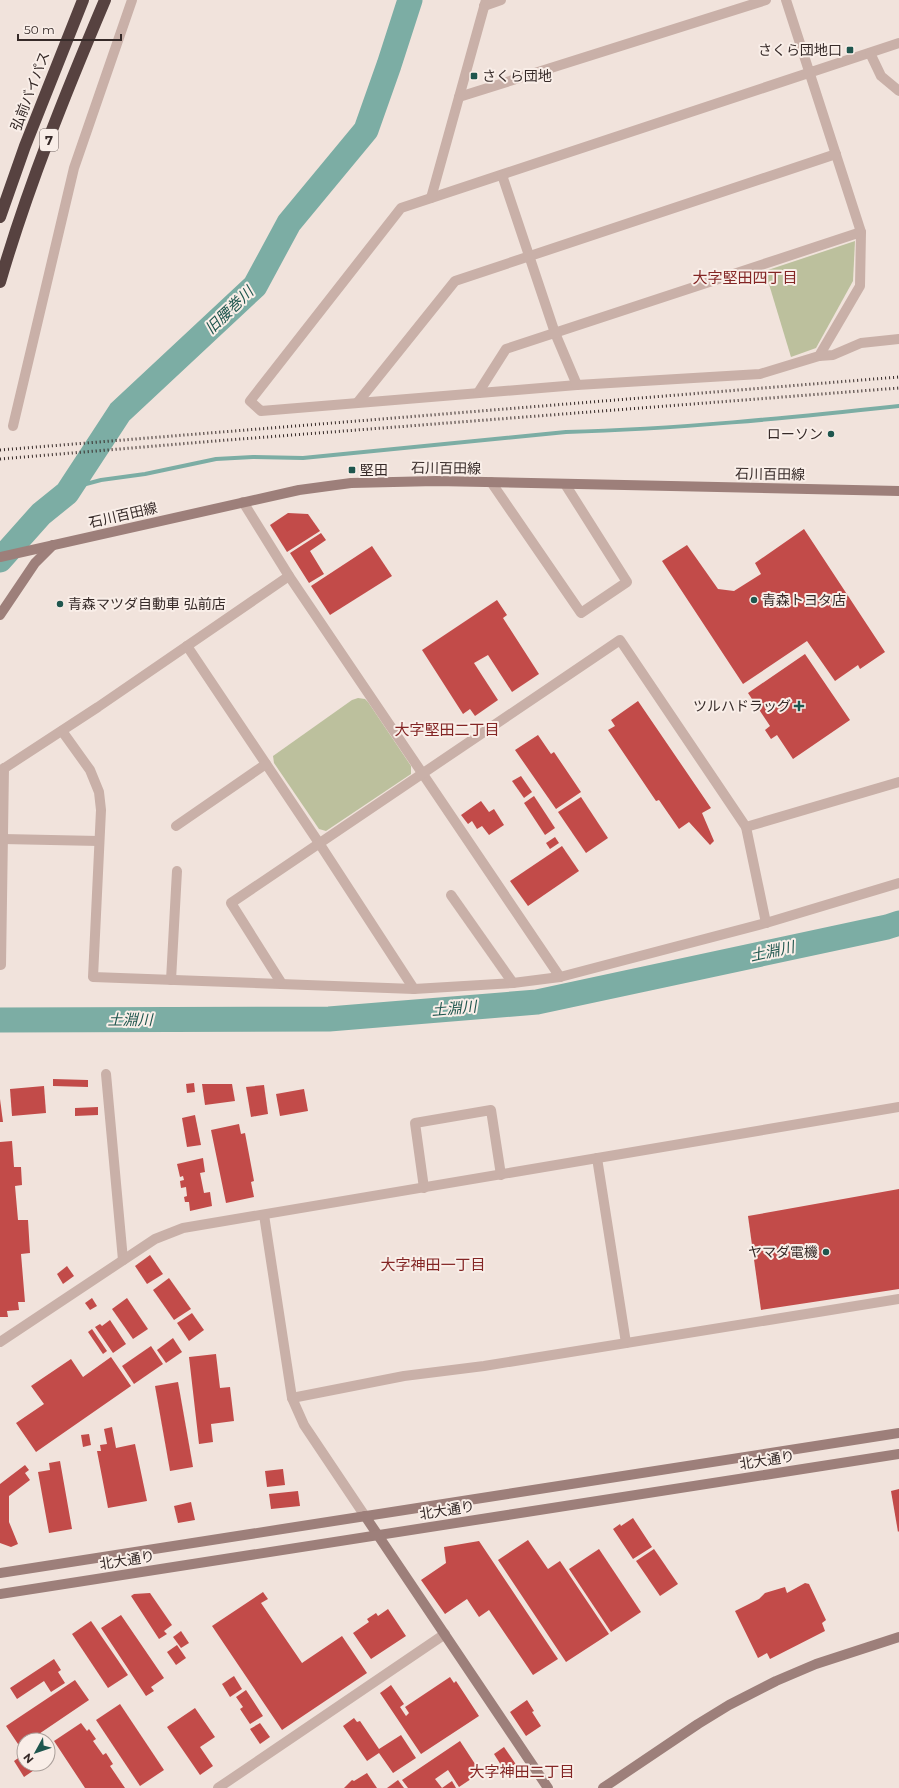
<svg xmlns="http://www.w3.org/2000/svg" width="899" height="1788" viewBox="0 0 899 1788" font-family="Montserrat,'Noto Sans JP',sans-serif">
<rect width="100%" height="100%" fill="#f1e3dc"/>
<g fill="#bcc09d">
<polygon points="855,241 853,281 816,348 791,357 765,271"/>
<polygon points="358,698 365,699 368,702 411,766 411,774 326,831 319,829 274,763 273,756 352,700"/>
</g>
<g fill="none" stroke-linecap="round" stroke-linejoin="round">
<path stroke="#7cada4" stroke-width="4" d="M67,493l19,-9 15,-4 44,-6 71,-15 37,-2 50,1 263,-26c111,-3 222,-14 333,-26"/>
<g stroke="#7cada4" stroke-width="25">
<polyline points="0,560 41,514 67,493 120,412 255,286 289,223 366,130 389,65 410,0"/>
<polyline points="0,1020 329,1019 537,1002 887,927 899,923"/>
</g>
</g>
<g fill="#c24b49">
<polygon points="288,513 308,514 320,531 287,552 270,525"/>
<polygon points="804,529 885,652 860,669 858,665 835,681 807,641 743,684 662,561 687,545 718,589 734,591 761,574 755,563"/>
<polygon points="321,533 326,540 310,551 324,574 309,583 290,553"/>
<polygon points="372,546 392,576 330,615 311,586"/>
<polygon points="497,600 507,615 503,618 539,674 512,692 488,655 474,663 498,700 475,716 470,709 463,714 422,650"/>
<polygon points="805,654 850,720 793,759 777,735 771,739 765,730 770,726 748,693"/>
<polygon points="638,701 711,808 702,813 714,841 710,845 689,822 679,829 659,800 656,801 608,730 615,726 611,720"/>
<polygon points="538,735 551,754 554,752 581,792 556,809 515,750"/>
<polygon points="521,776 532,792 524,798 512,781"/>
<polygon points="534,796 555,828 545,835 524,803"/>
<polygon points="581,797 608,838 586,853 558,812"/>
<polygon points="481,801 489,812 494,809 504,825 489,835 482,826 477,829 472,821 468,824 461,815"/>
<polygon points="555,837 559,843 550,849 546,843"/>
<polygon points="562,846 579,871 528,906 510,881"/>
<polygon points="53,1079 88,1080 88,1087 53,1086"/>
<polygon points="194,1083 195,1092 187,1093 186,1084"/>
<polygon points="202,1084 232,1084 235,1101 205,1105"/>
<polygon points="264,1085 268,1114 251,1117 246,1087"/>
<polygon points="44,1086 46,1113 12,1116 10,1089"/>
<polygon points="304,1089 308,1111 280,1116 276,1094"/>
<polygon points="0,1099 3,1122 0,1122"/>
<polygon points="98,1107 98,1115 75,1116 75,1108"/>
<polygon points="195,1115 201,1145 187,1147 182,1118"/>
<polygon points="239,1124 241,1134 245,1133 254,1181 251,1182 254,1197 226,1203 211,1130"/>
<polygon points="12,1141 14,1167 21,1167 22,1185 15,1186 18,1220 28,1220 30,1253 21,1254 25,1302 18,1302 19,1310 7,1311 8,1317 0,1317 0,1142"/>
<polygon points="203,1158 205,1172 200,1173 204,1193 210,1192 212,1206 190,1211 189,1202 185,1202 184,1197 187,1196 186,1187 181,1188 180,1181 184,1180 183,1176 180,1177 177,1164"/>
<polygon points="899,1189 899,1289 761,1310 748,1216"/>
<polygon points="150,1255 163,1274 147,1284 135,1266"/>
<polygon points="67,1266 74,1276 63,1284 57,1274"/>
<polygon points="169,1278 191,1309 174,1320 153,1290"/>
<polygon points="92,1298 97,1306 90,1310 85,1303"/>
<polygon points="127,1298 148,1329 133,1339 112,1309"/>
<polygon points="192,1313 204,1330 189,1341 177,1323"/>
<polygon points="110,1320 126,1344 113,1353 95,1327 100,1324 102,1326"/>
<polygon points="92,1329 107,1351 103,1354 88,1332"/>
<polygon points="173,1338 182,1352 166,1363 157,1350"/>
<polygon points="151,1346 163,1364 134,1384 122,1366"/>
<polygon points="216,1354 220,1388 230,1387 234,1421 211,1424 213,1442 199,1444 189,1357"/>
<polygon points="111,1357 131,1386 36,1452 16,1423 44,1404 31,1386 71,1359 83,1377"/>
<polygon points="178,1382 193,1467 170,1471 155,1386"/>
<polygon points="112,1427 116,1448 135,1444 147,1501 108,1508 97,1451 101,1451 100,1445 107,1444 104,1429"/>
<polygon points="89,1434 91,1445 83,1447 81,1435"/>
<polygon points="60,1461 72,1529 49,1533 38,1472 50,1470 49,1463"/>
<polygon points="25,1465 29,1470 25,1473 30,1480 9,1496 9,1522 18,1544 11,1547 0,1543 0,1484"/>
<polygon points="283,1469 285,1485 267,1487 265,1471"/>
<polygon points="899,1489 899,1531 898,1532 891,1491"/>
<polygon points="298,1491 300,1506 271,1509 269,1494"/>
<polygon points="191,1502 195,1520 178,1523 174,1506"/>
<polygon points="633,1518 652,1547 633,1559 613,1529 620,1524 621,1526"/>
<polygon points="528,1540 548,1569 560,1561 609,1634 566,1662 498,1560"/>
<polygon points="479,1541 558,1659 533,1675 489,1610 479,1617 467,1599 445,1614 421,1580 446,1563 444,1547"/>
<polygon points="599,1549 641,1612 611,1632 569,1569"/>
<polygon points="654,1549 678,1584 660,1596 636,1561"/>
<polygon points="805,1583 809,1584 826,1620 822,1623 825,1631 770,1659 767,1653 758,1658 735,1611 759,1599 765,1593 785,1587 787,1593"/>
<polygon points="263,1592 268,1599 261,1603 302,1663 342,1636 367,1673 282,1730 212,1626"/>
<polygon points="150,1593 172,1625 164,1631 167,1634 159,1639 131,1596 134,1594"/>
<polygon points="388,1609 406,1636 371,1659 353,1633 369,1622 367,1619 376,1613 378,1616"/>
<polygon points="121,1615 164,1678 151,1687 154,1691 146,1696 101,1628"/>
<polygon points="91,1621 128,1675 108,1688 72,1634"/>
<polygon points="181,1631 189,1643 181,1648 173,1637"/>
<polygon points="177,1645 186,1658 176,1665 167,1652"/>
<polygon points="54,1659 61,1670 58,1672 65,1683 51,1692 44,1681 17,1699 10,1688"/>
<polygon points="234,1676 242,1689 230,1697 222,1684"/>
<polygon points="450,1677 454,1683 456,1681 479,1716 421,1754 380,1693 391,1685 404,1704 400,1707 406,1716 409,1713 405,1707"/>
<polygon points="75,1680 89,1700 30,1740 24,1740 24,1744 20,1747 6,1726"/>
<polygon points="246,1690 263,1716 250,1724 240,1709 243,1707 236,1697"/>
<polygon points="527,1700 534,1711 532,1712 541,1726 526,1736 510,1712"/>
<polygon points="120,1704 164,1770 140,1786 96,1720"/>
<polygon points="195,1708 215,1737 200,1747 213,1766 200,1775 167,1727"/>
<polygon points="354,1718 357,1722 360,1721 379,1749 401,1735 416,1758 393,1773 379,1753 367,1761 343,1726"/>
<polygon points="81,1723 87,1731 89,1729 96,1739 93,1741 103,1755 106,1753 113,1764 110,1766 125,1788 85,1788 54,1741"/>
<polygon points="260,1723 270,1737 260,1744 250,1729"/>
<polygon points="460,1741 477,1767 473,1769 477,1775 459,1787 448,1770 435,1779 442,1788 408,1788 402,1780"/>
<polygon points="48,1746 55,1756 48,1761"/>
<polygon points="504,1747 517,1766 506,1773 494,1754"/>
<polygon points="24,1754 24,1764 43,1764 24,1777 14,1761"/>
<polygon points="367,1773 377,1788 344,1788 352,1780 354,1781"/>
<polygon points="398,1780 404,1788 387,1788"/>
<polygon points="452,1781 456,1788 442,1788"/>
</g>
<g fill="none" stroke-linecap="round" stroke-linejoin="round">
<g stroke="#c9b0a8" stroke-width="10">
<polyline points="786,0 861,232 860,286 819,356 760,374 577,385 261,411 250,401 401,208 899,43"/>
<polyline points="484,6 501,0"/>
<polyline points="870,53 881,76 899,91"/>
<polyline points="459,97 766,0"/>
<polyline points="502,175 555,333 577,385"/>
<polyline points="431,198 486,0"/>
<polyline points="819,356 833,355 861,343 899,339"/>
<polyline points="478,393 506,349 861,232"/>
<polyline points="358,402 455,281 836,154"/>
<polyline points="13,426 74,168 132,0"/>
<polyline points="491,482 581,613 627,582 565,484"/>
<polyline points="243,502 289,576 560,977"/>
<polyline points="187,646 319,843 414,989"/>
<polyline points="62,731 90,770 99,792 101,810 93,977 414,989 513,983 560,977 766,923 899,883"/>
<polyline points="0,771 98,707 289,576"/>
<polyline points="176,826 266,764"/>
<polyline points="746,827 899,782"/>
<polyline points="3,839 99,841"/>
<polyline points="451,895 513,983"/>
<polyline points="1,965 4,768"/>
<polyline points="171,980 177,871"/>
<polyline points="282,984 231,903 620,640 746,827 766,923"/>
<polyline points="106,1074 123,1260"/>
<polyline points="597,1158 626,1343"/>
<polyline points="424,1188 415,1123 491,1110 501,1175"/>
<polyline points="264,1215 292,1398 304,1425 365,1516"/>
<polyline points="0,1342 155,1239 183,1228 899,1107"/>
<polyline points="292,1398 404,1376 484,1366 899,1299"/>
<polyline points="218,1788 445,1634"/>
</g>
<g stroke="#9d7f7a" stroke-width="10">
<polyline points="0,557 299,490 351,483 436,481 899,491"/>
<polyline points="0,615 35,563 53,545"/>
<polyline points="365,1516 548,1788"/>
<polyline points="0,1573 899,1433"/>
<polyline points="0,1594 899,1454"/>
<polyline points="603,1788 698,1724 729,1705 776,1681 816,1664 899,1637"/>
</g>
<g stroke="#574240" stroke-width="12">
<polyline points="0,217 25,146 83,0"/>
<path d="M0,282c28,-96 66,-190 105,-282"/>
</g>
<g stroke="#362a28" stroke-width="3" stroke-dasharray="1 3" stroke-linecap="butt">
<polyline points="0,450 899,377"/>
<polyline points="0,459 215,441 899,388"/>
</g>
</g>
<g fill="#1f564e" stroke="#f9eee8" stroke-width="1.5">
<rect x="846" y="46" width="8" height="8" rx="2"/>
<rect x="470" y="72" width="8" height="8" rx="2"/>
<circle cx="831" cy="434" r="4"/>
<rect x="348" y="466" width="8" height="8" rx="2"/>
<circle cx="754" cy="600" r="4"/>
<circle cx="60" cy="604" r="4"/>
<path d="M797 700h4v4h4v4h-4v4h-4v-4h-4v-4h4z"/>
<circle cx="826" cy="1252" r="4"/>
</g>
<g text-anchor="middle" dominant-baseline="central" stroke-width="4" stroke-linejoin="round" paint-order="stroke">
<rect fill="#f9eee8" stroke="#706562" stroke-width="1" x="40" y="129" width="18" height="22" rx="3"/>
<g font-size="13" font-weight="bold" fill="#362a28">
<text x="49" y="140">7</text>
</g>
<g font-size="14" fill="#362a28" stroke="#f9eee8" text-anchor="end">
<text x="842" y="50">さくら団地口</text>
<text x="482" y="76" text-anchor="start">さくら団地</text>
<text x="823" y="434">ローソン</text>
<text x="360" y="470" text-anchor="start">堅田</text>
<text x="762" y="600" text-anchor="start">青森トヨタ店</text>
<text x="68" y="604" text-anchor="start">青森マツダ自動車 弘前店</text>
<text x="791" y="706">ツルハドラッグ</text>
<text x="818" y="1252">ヤマダ電機</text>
</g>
<g font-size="14" fill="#362a28" stroke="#f9eee8">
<text transform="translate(30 91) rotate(-69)">弘前バイパス</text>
<text transform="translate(446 468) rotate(1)">石川百田線</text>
<text transform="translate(770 474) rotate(1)">石川百田線</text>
<text transform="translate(123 515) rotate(-13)">石川百田線</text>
<text transform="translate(767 1460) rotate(-9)">北大通り</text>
<text transform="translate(447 1510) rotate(-9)">北大通り</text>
<text transform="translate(127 1560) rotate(-9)">北大通り</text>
</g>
<g font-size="15" fill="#832524" stroke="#f9eee8">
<text x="745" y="277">大字堅田四丁目</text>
<text x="447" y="729">大字堅田二丁目</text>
<text x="433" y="1264">大字神田一丁目</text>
<text x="522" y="1771">大字神田二丁目</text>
</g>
<g font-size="15" font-style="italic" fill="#1f564e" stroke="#f9eee8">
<text transform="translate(229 310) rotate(-44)">旧腰巻川</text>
<text transform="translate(772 951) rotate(-12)">土淵川</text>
<text transform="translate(454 1008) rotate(-5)">土淵川</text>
<text x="130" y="1019">土淵川</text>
</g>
</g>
<g transform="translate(36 1752) rotate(230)"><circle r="19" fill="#f9eee8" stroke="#aba09b"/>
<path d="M0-3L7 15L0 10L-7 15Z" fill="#1f564e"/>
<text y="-6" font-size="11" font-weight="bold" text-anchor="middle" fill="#362a28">N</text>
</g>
<path d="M18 34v6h103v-6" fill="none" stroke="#362a28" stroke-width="2"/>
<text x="24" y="34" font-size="12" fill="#362a28" stroke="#f9eee8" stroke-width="3" paint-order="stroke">50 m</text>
</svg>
